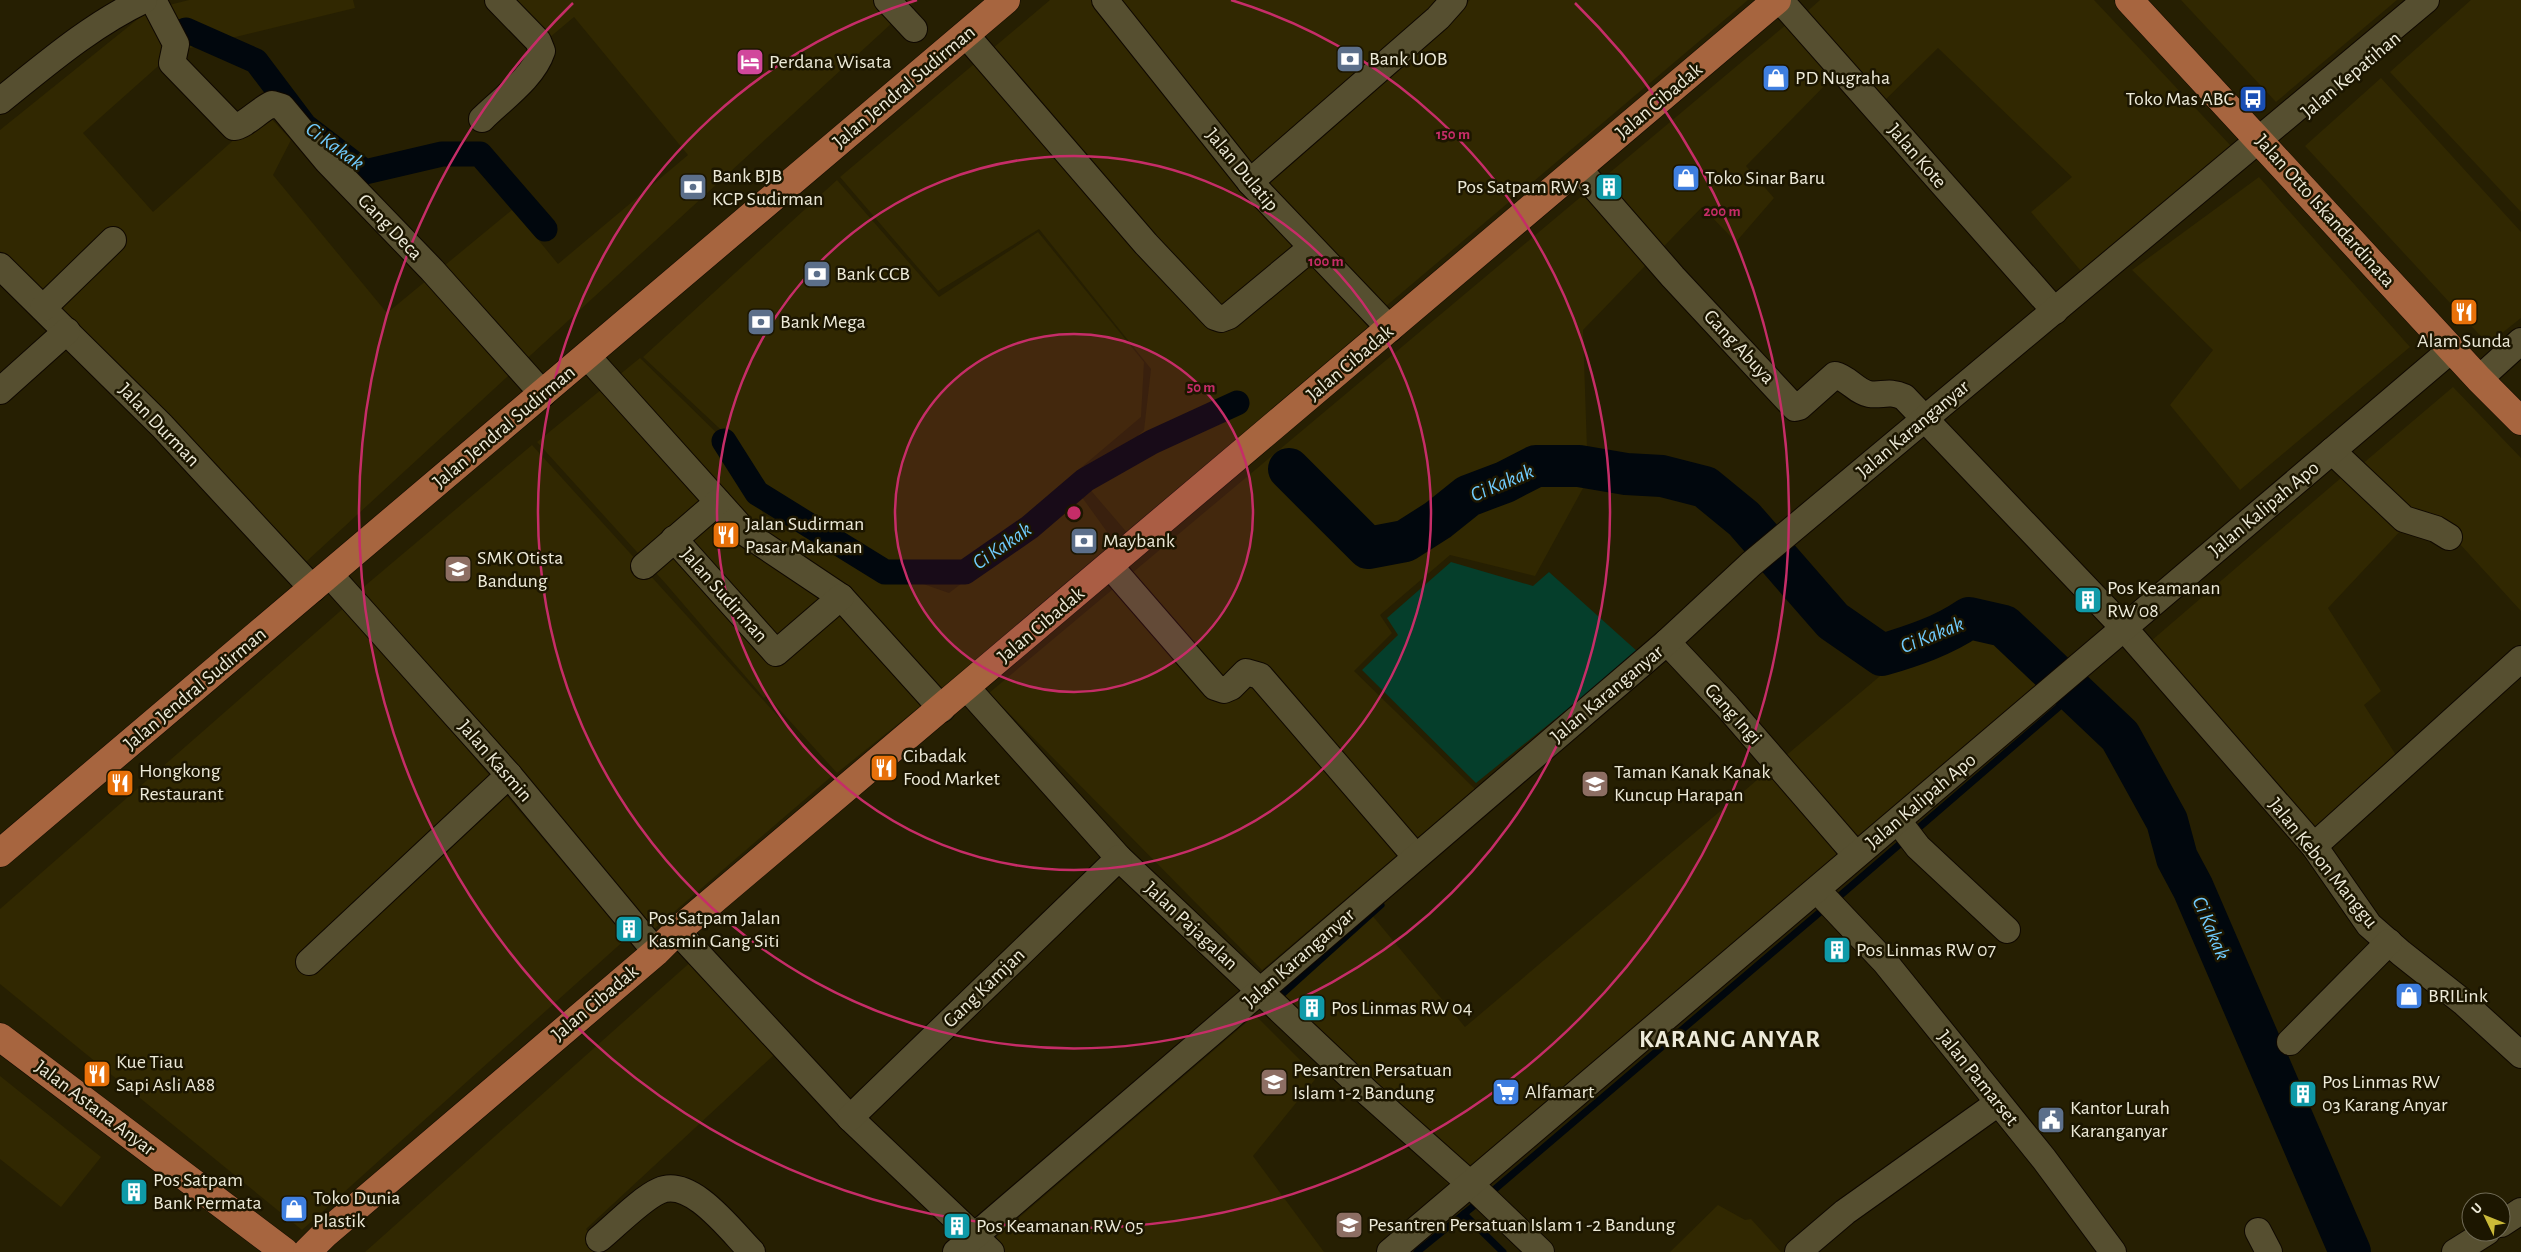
<svg xmlns="http://www.w3.org/2000/svg" width="2521" height="1252" viewBox="0 0 2521 1252" font-family="'Alegreya Sans',sans-serif">
<rect width="100%" height="100%" fill="#261f02"/>
<g fill="#312801">
<polygon points="189,0 353,0 355,8 174,52 83,133 153,212 265,112 291,140 273,175 387,313 513,209 558,264 688,155 574,17 549,38 517,0 917,0 295,572 0,251 0,130 149,10"/>
<polygon points="1050,0 1099,0 1196,123 1368,327 1129,535 1087,486 1144,430 1151,369 1039,229 938,291 840,177"/>
<polygon points="1120,0 1440,0 1250,168"/>
<polygon points="1470,0 1748,0 1379,312 1261,179 1442,30"/>
<polygon points="1820,0 2094,0 2231,146 2086,277 2031,212 2072,177 1938,48 1879,106 1801,17"/>
<polygon points="2181,0 2397,0 2276,102"/>
<polygon points="2471,0 2521,0 2521,212 2390,72"/>
<polygon points="1794,18 1837,73 1746,166 1774,198 1736,242 1702,207 1583,330 1588,479 1535,576 1450,555 1380,615 1392,633 1354,671 1475,789 1262,970 989,693"/>
<polygon points="2381,78 2521,232 2521,318 2488,344 2305,146"/>
<polygon points="2259,177 2410,347 2240,490 2170,405 2213,350 2132,270"/>
<polygon points="837,180 939,297 1038,232 1144,362 1141,417 960,570 931,579 766,506 733,441 643,357"/>
<polygon points="640,358 726,442 764,515 915,581 949,593 1079,493 1118,547 837,773 767,696 764,698 666,584 537,442"/>
<polygon points="2453,387 2521,458 2521,611 2449,532 2418,526 2360,466"/>
<polygon points="532,445 832,776 653,930 360,590"/>
<polygon points="2349,471 2404,527 2328,608 2381,691 2364,705 2403,766 2318,846 2144,647"/>
<polygon points="346,606 627,938 302,1230 0,984 0,909"/>
<polygon points="1951,629 1984,629 2041,684 1452,1189 1275,995 1371,914 1465,1027 1899,660"/>
<polygon points="694,959 776,1053 586,1229 606,1252 365,1252"/>
<polygon points="1255,1015 1317,1077 1253,1156 1324,1252 992,1252 986,1246"/>
<polygon points="0,1076 101,1157 61,1207 0,1159"/>
<polygon points="1718,1205 1745,1220 1751,1219 1781,1252 1670,1252"/>
</g>
<polygon fill="#053e2b" points="1451,562 1533,586 1549,572 1638,652 1476,783 1362,670 1398,635 1387,618"/>
<g fill="none" stroke-linecap="round" stroke-linejoin="round">
<g stroke="#01070d" stroke-width="7">
<polyline points="1835,900 2075,693"/>
<polyline points="1279,997 1381,905"/>
<polyline points="1488,1195 1826,907"/>
<polyline points="1464,1214 1503,1252"/>
<polyline points="1417,1252 1481,1200"/>
</g>
<g stroke="#01070d" stroke-width="25">
<polyline points="186,30 256,61 305,126 365,172 442,154 480,154 545,229"/>
<polyline points="724,441 757,493 885,572 965,572 1030,527 1085,480 1152,442 1237,403"/>
</g>
<path stroke="#01070d" stroke-width="42" d="M1289,469l79,79 37,-7 33,-21 30,-24 37,-14 31,-16h43l47,8 36,2 43,11 39,32 89,102 49,34c30,-9 61,-19 87,-37l35,8 116,110 47,85 10,37 16,30 157,364"/>
<defs>
<g id="minor">
<path d="M153,0l23,44 -4,19 62,64c11,-1 26,-18 38,-23l10,3 45,54 105,109 111,124"/>
<polyline points="887,0 914,29"/>
<polyline points="1105,0 1250,182 1390,329"/>
<polyline points="1780,0 2055,311"/>
<polyline points="966,35 1146,244 1215,317 1221,319 1229,316 1311,248"/>
<path d="M0,101c45,-36 91,-76 144,-101"/>
<path d="M482,119c20,-20 51,-41 60,-68l-4,-10 -40,-41"/>
<path d="M1579,169l94,108 122,131 4,-1 36,-32c13,3 22,17 34,19 13,2 20,-4 35,3l220,231 190,218 55,79 32,28 62,49 58,53"/>
<polyline points="1250,182 1438,18 1454,0"/>
<polyline points="0,266 162,426 313,589"/>
<polyline points="43,308 113,240"/>
<polyline points="587,356 747,534 841,597 942,709"/>
<polyline points="2479,379 2521,341"/>
<polyline points="0,391 67,331"/>
<polyline points="2332,451 2404,519 2436,529 2449,537"/>
<polyline points="674,539 776,653 841,597"/>
<polyline points="644,566 718,502"/>
<polyline points="1110,566 1215,687 1224,690 1231,687 1246,672 1260,676 1416,857"/>
<polyline points="330,575 509,775 656,952"/>
<polyline points="1667,642 1727,706 1856,855"/>
<polyline points="967,688 1119,858 1368,1093 1469,1183 1541,1252"/>
<polyline points="1898,821 1918,847 2007,930"/>
<polyline points="2314,846 2521,659"/>
<polyline points="1817,890 1885,962 1965,1061 2044,1159 2113,1252"/>
<polyline points="677,931 850,1118 991,1252"/>
<polyline points="309,962 509,775"/>
<polyline points="2290,1042 2389,942"/>
<polyline points="850,1118 1119,858"/>
<polyline points="2501,1224 2521,1211"/>
<polyline points="2258,1231 2269,1252"/>
<path d="M599,1239c16,-13 42,-40 60,-48 32,-15 72,40 93,61"/>
<polyline points="956,1252 1667,642 1751,564 2426,0"/>
<polyline points="1390,1252 2452,349"/>
<polyline points="1798,1252 1845,1212 1998,1103"/>
<polyline points="2455,1252 2487,1232"/>
</g>
<g id="major">
<polyline points="2129,0 2479,379 2521,421"/>
<polyline points="0,853 1006,0"/>
<polyline points="0,1037 285,1252"/>
<polyline points="307,1252 325,1234 656,952 677,931 1777,0"/>
</g>
</defs>
<use href="#minor" stroke="#0f0800" stroke-width="28"/>
<use href="#major" stroke="#0f0800" stroke-width="29"/>
<use href="#minor" stroke="#564f30" stroke-width="26"/>
<use href="#major" stroke="#a7653f" stroke-width="28"/>
</g>
<circle cx="1074" cy="513" r="179" fill="#c62d68" fill-opacity=".12"/>
<g fill="none" stroke="#c62d68" stroke-width="2.5">
<circle cx="1074" cy="513" r="179"/>
<circle cx="1074" cy="513" r="357"/>
<path d="M1231 0A536 536 0 1 1 917 0"/>
<path d="M1575 3A715 715 0 1 1 573 3"/>
</g>
<defs>
<symbol id="bank-square" viewBox="-11 -11 22 22"><rect x="-9" y="-9" width="18" height="18" rx="4" fill="#5c6f8a" stroke="#1c1600"/><path d="M-6-4H6V4H-6ZM0-2.3a2.3 2.3 0 1 0 0 4.6a2.3 2.3 0 1 0 0-4.6Z" fill="#fff"/></symbol>
<symbol id="hotel-square" viewBox="-11 -11 22 22"><rect x="-9" y="-9" width="18" height="18" rx="4" fill="#d1479c" stroke="#1c1600"/><path d="M-6-4.5h1.5V1H6V5H4.5V3h-9V5H-6ZM-4 0a1.8 1.8 0 1 1 3.6 0ZM.5 0V-2.5h3Q6-2.5 6 0Z" fill="#fff"/></symbol>
<symbol id="shop-square" viewBox="-11 -11 22 22"><rect x="-9" y="-9" width="18" height="18" rx="4" fill="#3f7fe0" stroke="#1c1600"/><path d="M-5-2.5h2.3a2.7 3.5 0 0 1 5.4 0H5L5.5 6h-11ZM-1.5-2.5h3a1.5 2.3 0 0 0-3 0Z" fill="#fff"/></symbol>
<symbol id="bus-square" viewBox="-11 -11 22 22"><rect x="-9" y="-9" width="18" height="18" rx="4" fill="#1a4fb4" stroke="#1c1600"/><path d="M-5-6H5V4H4V6H2V4H-2V6H-4V4H-5ZM-3.5-4V0h7V-4ZM-3.5 1.2v1.5H-2V1.2ZM2 1.2v1.5H3.5V1.2Z" fill="#fff"/></symbol>
<symbol id="building-square" viewBox="-11 -11 22 22"><rect x="-9" y="-9" width="18" height="18" rx="4" fill="#0f9aa8" stroke="#1c1600"/><path d="M-4-6H4V6H1V3H-1V6H-4ZM-2.5-4.3h1.7v1.8h-1.7ZM.8-4.3h1.7v1.8H.8ZM-2.5-1h1.7V.8h-1.7ZM.8-1h1.7V.8H.8Z" fill="#fff"/></symbol>
<symbol id="restaurant-square" viewBox="-11 -11 22 22"><rect x="-9" y="-9" width="18" height="18" rx="4" fill="#e8710a" stroke="#1c1600"/><path d="M-5-6h1v4h1v-4h1v4h1v-4h1v5L-1.5 .5V6h-2V.5L-5-1ZM5-6V6H3V1.5H1.5Q1.5-4 5-6Z" fill="#fff"/></symbol>
<symbol id="school-square" viewBox="-11 -11 22 22"><rect x="-9" y="-9" width="18" height="18" rx="4" fill="#8d6e63" stroke="#1c1600"/><path d="M0-5L7-2L0 1L-7-2ZM-4 1L0 2.5L4 1V4Q0 6-4 4Z" fill="#fff"/></symbol>
<symbol id="supermarket-square" viewBox="-11 -11 22 22"><rect x="-9" y="-9" width="18" height="18" rx="4" fill="#3f7fe0" stroke="#1c1600"/><path d="M-6-5.5h2.5l.6 2H6L4.5 2H-2.5L-4.4-4H-6ZM-1.5 3.2a1.3 1.3 0 1 0 .1 0ZM3 3.2a1.3 1.3 0 1 0 .1 0Z" fill="#fff"/></symbol>
<symbol id="civic-square" viewBox="-11 -11 22 22"><rect x="-9" y="-9" width="18" height="18" rx="4" fill="#5c6f8a" stroke="#1c1600"/><path d="M-.6-6.5H3V-4.5H.6V-3L4-1V1h2V6H-6V1h2V-1L-.6-3ZM-1.2 2.5V6h2.4V2.5Z" fill="#fff"/></symbol>
</defs>
<g fill-rule="evenodd">
<use href="#bank-square" x="1334" y="43" width="32" height="32"/>
<use href="#hotel-square" x="734" y="46" width="32" height="32"/>
<use href="#shop-square" x="1760" y="62" width="32" height="32"/>
<use href="#bus-square" x="2237" y="83" width="32" height="32"/>
<use href="#shop-square" x="1670" y="162" width="32" height="32"/>
<use href="#bank-square" x="677" y="171" width="32" height="32"/>
<use href="#building-square" x="1593" y="171" width="32" height="32"/>
<use href="#bank-square" x="801" y="258" width="32" height="32"/>
<use href="#restaurant-square" x="2448" y="296" width="32" height="32"/>
<use href="#bank-square" x="745" y="306" width="32" height="32"/>
<use href="#restaurant-square" x="710" y="519" width="32" height="32"/>
<use href="#bank-square" x="1068" y="525" width="32" height="32"/>
<use href="#school-square" x="442" y="553" width="32" height="32"/>
<use href="#building-square" x="2072" y="584" width="32" height="32"/>
<use href="#restaurant-square" x="868" y="752" width="32" height="32"/>
<use href="#restaurant-square" x="104" y="767" width="32" height="32"/>
<use href="#school-square" x="1579" y="768" width="32" height="32"/>
<use href="#building-square" x="613" y="913" width="32" height="32"/>
<use href="#building-square" x="1821" y="934" width="32" height="32"/>
<use href="#shop-square" x="2393" y="980" width="32" height="32"/>
<use href="#building-square" x="1296" y="992" width="32" height="32"/>
<use href="#restaurant-square" x="81" y="1058" width="32" height="32"/>
<use href="#school-square" x="1258" y="1066" width="32" height="32"/>
<use href="#supermarket-square" x="1490" y="1076" width="32" height="32"/>
<use href="#building-square" x="2287" y="1078" width="32" height="32"/>
<use href="#civic-square" x="2035" y="1104" width="32" height="32"/>
<use href="#building-square" x="118" y="1176" width="32" height="32"/>
<use href="#shop-square" x="278" y="1193" width="32" height="32"/>
<use href="#school-square" x="1333" y="1209" width="32" height="32"/>
<use href="#building-square" x="941" y="1210" width="32" height="32"/>
</g>
<g text-anchor="middle" dominant-baseline="central" stroke-width="5" stroke-linejoin="round" paint-order="stroke">
<g font-size="20" fill="#edead8" stroke="#1c1600" text-anchor="start">
<text x="1369" y="59">Bank UOB</text>
<text x="769" y="62">Perdana Wisata</text>
<text x="1795" y="78">PD Nugraha</text>
<text x="2234" y="99" text-anchor="end">Toko Mas ABC</text>
<text x="712" y="176">Bank BJB<tspan x="712" dy="23">KCP Sudirman</tspan></text>
<text x="1705" y="178">Toko Sinar Baru</text>
<text x="1590" y="187" text-anchor="end">Pos Satpam RW 3</text>
<text x="836" y="274">Bank CCB</text>
<text x="780" y="322">Bank Mega</text>
<text x="2464" y="341" text-anchor="middle">Alam Sunda</text>
<text x="745" y="524">Jalan Sudirman<tspan x="745" dy="23">Pasar Makanan</tspan></text>
<text x="1103" y="541">Maybank</text>
<text x="477" y="558">SMK Otista<tspan x="477" dy="23">Bandung</tspan></text>
<text x="2107" y="588">Pos Keamanan<tspan x="2107" dy="23">RW 08</tspan></text>
<text x="903" y="756">Cibadak<tspan x="903" dy="23">Food Market</tspan></text>
<text x="139" y="771">Hongkong<tspan x="139" dy="23">Restaurant</tspan></text>
<text x="1614" y="772">Taman Kanak Kanak<tspan x="1614" dy="23">Kuncup Harapan</tspan></text>
<text x="648" y="918">Pos Satpam Jalan<tspan x="648" dy="23">Kasmin Gang Siti</tspan></text>
<text x="1856" y="950">Pos Linmas RW 07</text>
<text x="2428" y="996">BRILink</text>
<text x="1331" y="1008">Pos Linmas RW 04</text>
<text x="116" y="1062">Kue Tiau<tspan x="116" dy="23">Sapi Asli A88</tspan></text>
<text x="1293" y="1070">Pesantren Persatuan<tspan x="1293" dy="23">Islam 1-2 Bandung</tspan></text>
<text x="2322" y="1082">Pos Linmas RW<tspan x="2322" dy="23">03 Karang Anyar</tspan></text>
<text x="1525" y="1092">Alfamart</text>
<text x="2070" y="1108">Kantor Lurah<tspan x="2070" dy="23">Karanganyar</tspan></text>
<text x="153" y="1180">Pos Satpam<tspan x="153" dy="23">Bank Permata</tspan></text>
<text x="313" y="1198">Toko Dunia<tspan x="313" dy="23">Plastik</tspan></text>
<text x="1368" y="1225">Pesantren Persatuan Islam 1 -2 Bandung</text>
<text x="976" y="1226">Pos Keamanan RW 05</text>
</g>
<g font-size="20" fill="#edead8" stroke="#1c1600">
<text transform="translate(2351 75) rotate(-40)">Jalan Kepatihan</text>
<text transform="translate(904 87) rotate(-40)">Jalan Jendral Sudirman</text>
<text transform="translate(1659 101) rotate(-40)">Jalan Cibadak</text>
<text transform="translate(1917 156) rotate(49)">Jalan Kote</text>
<text transform="translate(1242 170) rotate(50)">Jalan Dulatip</text>
<text transform="translate(2325 211) rotate(48)">Jalan Otto Iskandardinata</text>
<text transform="translate(390 227) rotate(46)">Gang Deca</text>
<text transform="translate(1739 347) rotate(47)">Gang Abuya</text>
<text transform="translate(1350 363) rotate(-40)">Jalan Cibadak</text>
<text transform="translate(159 425) rotate(46)">Jalan Durman</text>
<text transform="translate(504 427) rotate(-40)">Jalan Jendral Sudirman</text>
<text transform="translate(1913 429) rotate(-40)">Jalan Karanganyar</text>
<text transform="translate(2264 509) rotate(-40)">Jalan Kalipah Apo</text>
<text transform="translate(724 595) rotate(48)">Jalan Sudirman</text>
<text transform="translate(1041 625) rotate(-40)">Jalan Cibadak</text>
<text transform="translate(195 689) rotate(-40)">Jalan Jendral Sudirman</text>
<text transform="translate(1607 694) rotate(-40)">Jalan Karanganyar</text>
<text transform="translate(1733 714) rotate(48)">Gang Ingi</text>
<text transform="translate(495 761) rotate(49)">Jalan Kasmin</text>
<text transform="translate(1921 801) rotate(-40)">Jalan Kalipah Apo</text>
<text transform="translate(2323 863) rotate(51)">Jalan Kebon Manggu</text>
<text transform="translate(1191 926) rotate(43)">Jalan Pajagalan</text>
<text transform="translate(1299 958) rotate(-41)">Jalan Karanganyar</text>
<text transform="translate(984 988) rotate(-44)">Gang Kamjan</text>
<text transform="translate(595 1003) rotate(-40)">Jalan Cibadak</text>
<text transform="translate(1978 1078) rotate(51)">Jalan Pamarset</text>
<text transform="translate(95 1108) rotate(37)">Jalan Astana Anyar</text>
</g>
<g font-size="21" font-style="italic" fill="#70cbfd" stroke="#1c1600">
<text transform="translate(335 146) rotate(36)">Ci Kakak</text>
<text transform="translate(1502 483) rotate(-23)">Ci Kakak</text>
<text transform="translate(1002 546) rotate(-35)">Ci Kakak</text>
<text transform="translate(1932 635) rotate(-22)">Ci Kakak</text>
<text transform="translate(2211 928) rotate(67)">Ci Kakak</text>
</g>
<g font-size="25" font-weight="bold" letter-spacing="1" fill="#edead8" stroke="#1c1600">
<text x="1730" y="1039">KARANG ANYAR</text>
</g>
</g>
<circle cx="1074" cy="513" r="8" fill="#c62d68" stroke="#1c1600" stroke-width="2.5"/>
<g font-size="15" text-anchor="middle" font-weight="bold" fill="#c62d68" stroke="#1c1600" stroke-width="5" stroke-linejoin="round" paint-order="stroke">
<text x="1453" y="139">150 m</text>
<text x="1722" y="216">200 m</text>
<text x="1326" y="266">100 m</text>
<text x="1201" y="392">50 m</text>
</g>
<g transform="translate(2486 1217) rotate(313)"><circle r="24" fill="#1c1600" stroke="#706b56"/>
<path d="M0-4L9 19L0 12L-9 19Z" fill="#cbba39"/>
<text y="-8" font-size="14" font-weight="bold" text-anchor="middle" fill="#edead8">U</text>
</g>
</svg>
